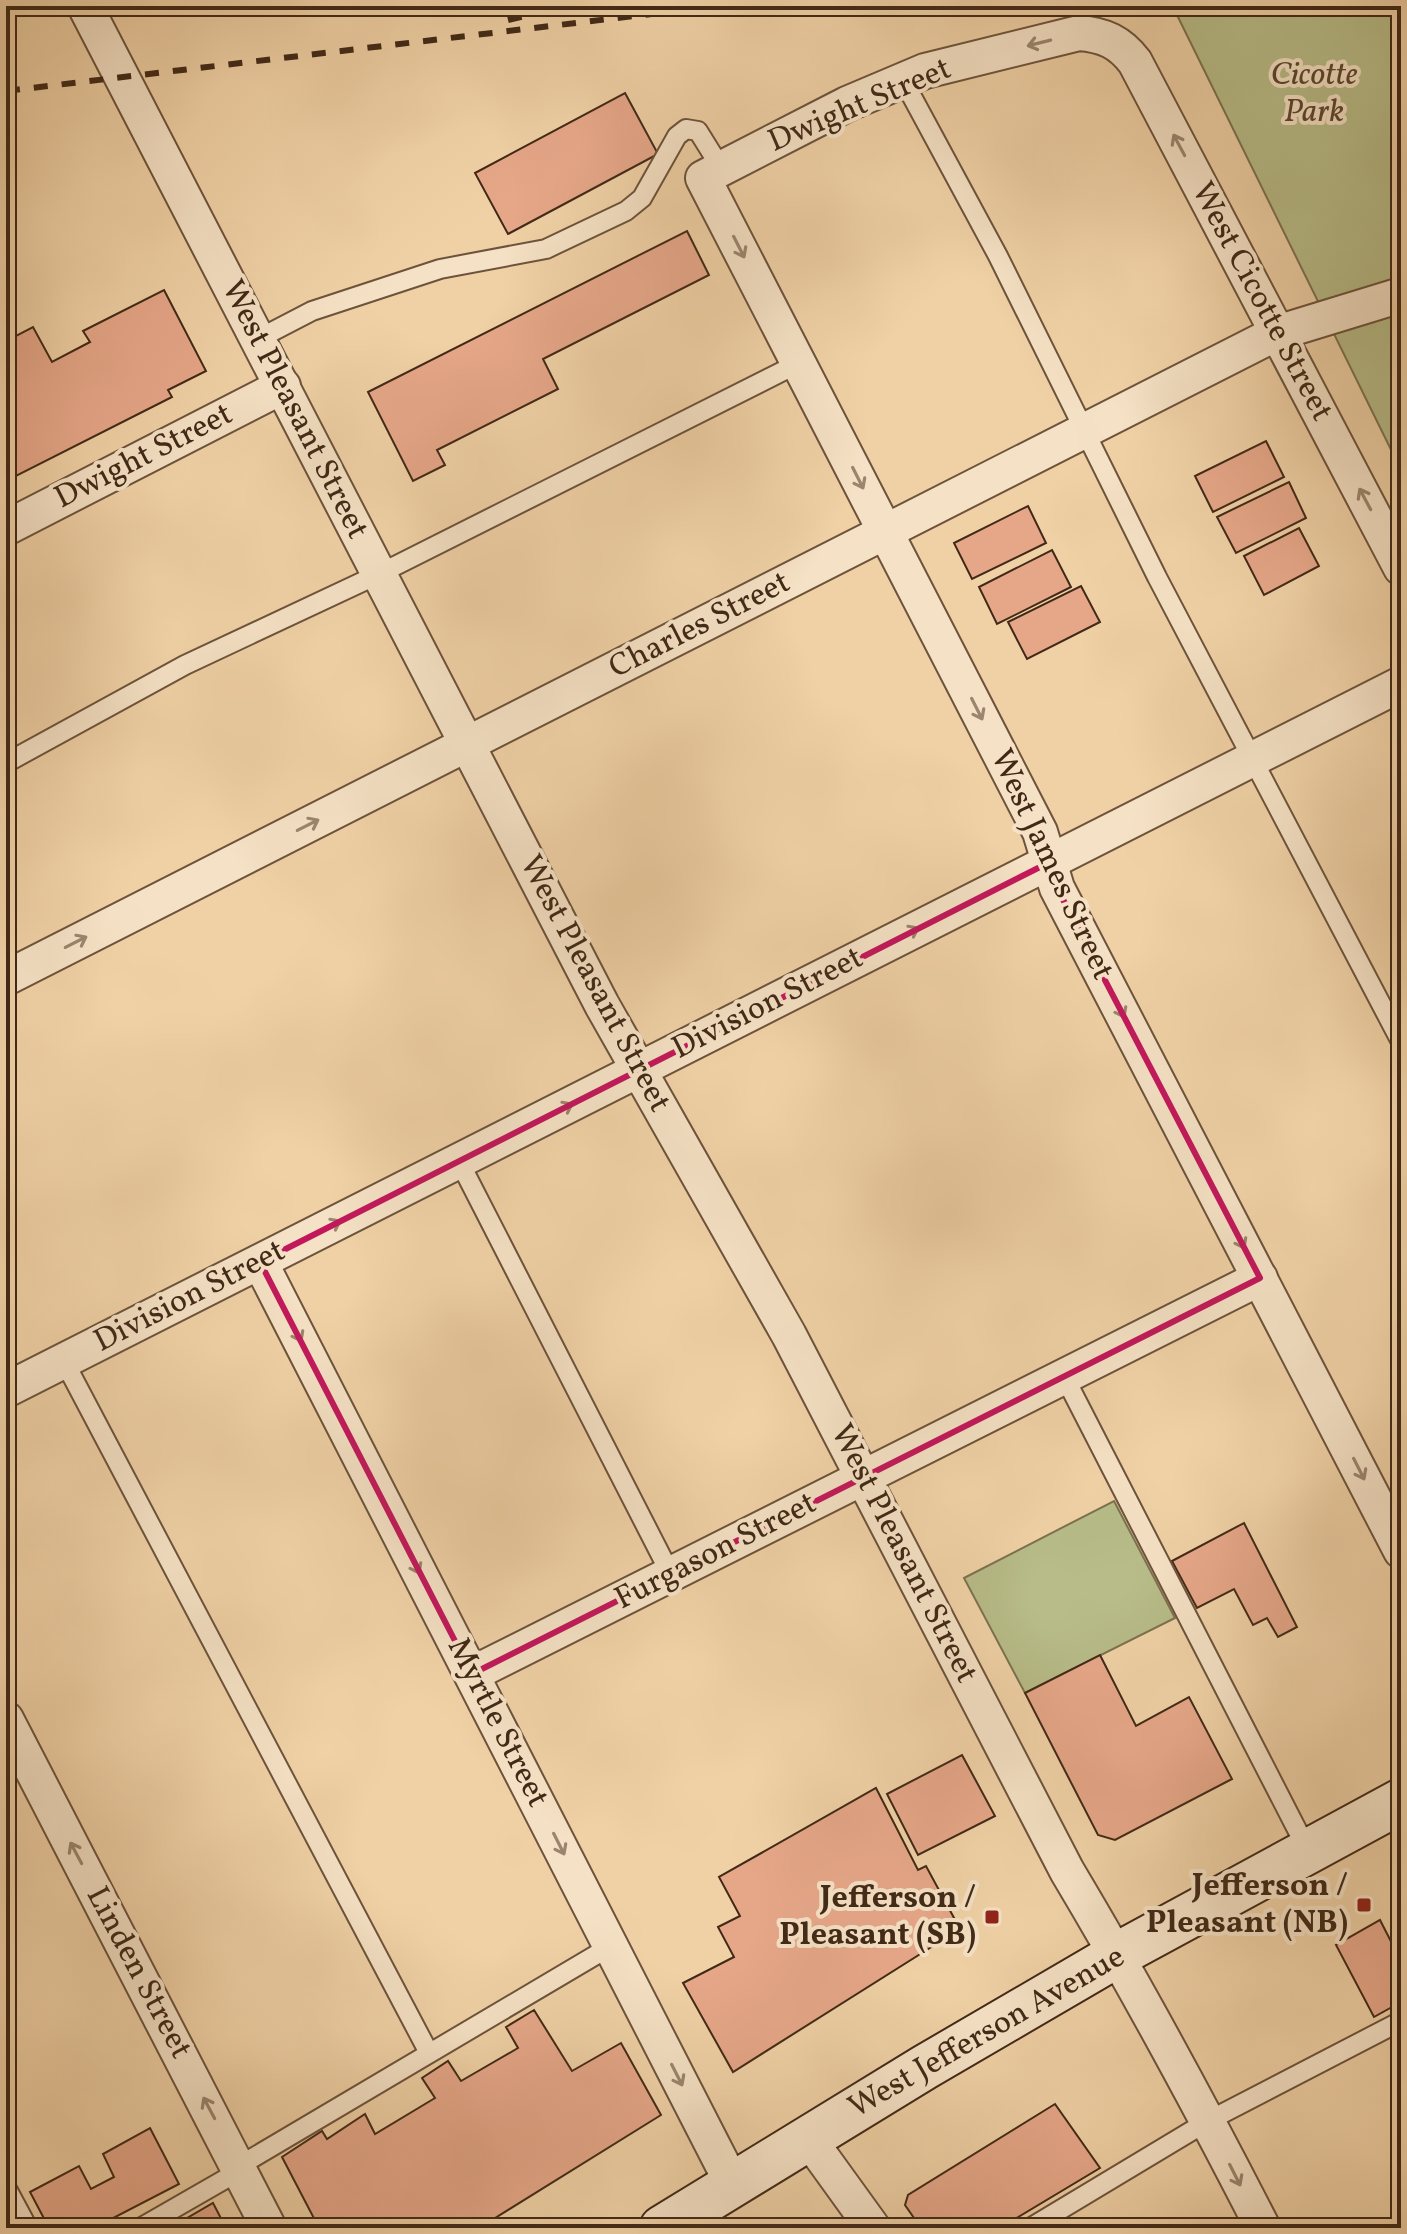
<svg xmlns="http://www.w3.org/2000/svg" width="1407" height="2234" viewBox="0 0 1407 2234" font-family="Vollkorn,serif">
<rect width="100%" height="100%" fill="#f0d1a6"/>
<filter id="stains"><feTurbulence type="fractalNoise" baseFrequency=".0025" numOctaves="4"/><feColorMatrix values="0 0 0 0 .2 0 0 0 0 .09 0 0 0 0 .02 0 0 0 .5 -.17"/></filter>
<radialGradient id="worn" r=".72"><stop offset=".6" stop-color="#630" stop-opacity="0"/><stop offset="1" stop-color="#630" stop-opacity=".3"/></radialGradient>
<g fill="#b7bc88" stroke="#7c7250" stroke-width="2">
<polygon points="1208,6 1401,6 1401,470 1175,11"/>
<polygon points="1114,1501 1175,1618 1025,1693 964,1578"/>
</g>
<g fill="#e6a789" stroke="#412917" stroke-width="2">
<polygon points="625,93 658,154 508,234 475,173"/>
<polygon points="687,231 709,275 543,359 558,389 437,450 445,465 413,481 368,392"/>
<polygon points="164,290 206,371 168,390 172,397 10,479 6,471 6,341 33,327 52,362 90,342 83,331"/>
<polygon points="1266,441 1284,477 1213,512 1195,476"/>
<polygon points="1289,482 1306,518 1236,553 1217,517"/>
<polygon points="1028,506 1046,543 972,579 954,543"/>
<polygon points="1299,528 1319,566 1264,595 1244,556"/>
<polygon points="1052,550 1071,587 997,624 979,587"/>
<polygon points="1081,586 1100,622 1027,659 1008,622"/>
<polygon points="1244,1523 1297,1627 1278,1637 1267,1618 1253,1625 1234,1589 1197,1608 1172,1561"/>
<polygon points="1100,1655 1136,1726 1189,1697 1232,1779 1115,1840 1098,1835 1025,1693"/>
<polygon points="962,1755 995,1816 918,1855 887,1794"/>
<polygon points="876,1788 918,1870 926,1866 960,1929 733,2072 683,1983 734,1957 718,1927 740,1916 719,1877"/>
<polygon points="1380,1920 1401,1961 1401,2002 1374,2017 1336,1945"/>
<polygon points="534,2010 572,2071 621,2043 661,2115 479,2228 319,2228 282,2157 322,2131 327,2139 365,2114 375,2134 435,2098 422,2078 448,2061 461,2081 518,2048 506,2027"/>
<polygon points="1055,2104 1100,2168 1000,2228 921,2228 905,2205 908,2195"/>
<polygon points="150,2128 179,2184 94,2228 49,2228 30,2192 79,2166 91,2189 114,2177 103,2154"/>
<polygon points="213,2203 226,2228 170,2228"/>
<polygon points="1074,2218 1082,2228 1058,2228"/>
</g>
<g fill="none" stroke-linecap="round" stroke-linejoin="round">
<defs>
<g id="lane">
<polyline points="903,80 998,256 1157,577 1401,1042"/>
<polyline points="258,339 312,311 440,269 546,249 626,211 642,198 677,136 686,129 698,131 721,168"/>
<polyline points="6,763 185,665 379,574 799,363"/>
<polyline points="459,1161 671,1575"/>
<polyline points="64,1361 429,2053"/>
<polyline points="1064,1376 1308,1851"/>
<polyline points="239,2166 611,1946"/>
<polyline points="6,2187 28,2228"/>
<polyline points="140,2228 241,2170"/>
<polyline points="1030,2228 1208,2121 1401,2021"/>
</g>
<g id="street">
<path d="M85,6l517,999 187,330 278,536c70,117 134,236 196,357"/>
<polyline points="6,528 283,386"/>
<path d="M1401,568l-266,-506c-15,-20 -31,-27 -56,-29l-154,38 -78,33 -144,74 337,654 17,56 344,663"/>
<polyline points="6,978 1277,333 1401,295"/>
<polyline points="260,1262 733,2185"/>
<polyline points="6,1390 1401,684"/>
<polyline points="472,1674 1260,1278"/>
<polyline points="6,1719 269,2228"/>
<polyline points="808,2138 873,2228"/>
</g>
<polyline id="secondary" points="662,2228 925,2067 1117,1955 1401,1801"/>
</defs>
<use href="#lane" stroke="#6d533b" stroke-width="22"/>
<use href="#street" stroke="#6d533b" stroke-width="38"/>
<use href="#secondary" stroke="#412917" stroke-width="48"/>
<use href="#lane" stroke="#f5e1c5" stroke-width="18"/>
<use href="#street" stroke="#f5e1c5" stroke-width="34"/>
<use href="#secondary" stroke="#f5e1c5" stroke-width="44"/>
<g stroke="#412917" stroke-width="6" stroke-dasharray="14 14" stroke-linecap="butt">
<polyline points="508,20 566,6"/>
<polyline points="6,91 718,6"/>
</g>
</g>
<defs><path id="oneway-shaft" d="M-6 0H5M1.5-3L5.5 0L1.5 3" fill="none" stroke-width="1.6" stroke-linecap="round" stroke-linejoin="round" transform="scale(2)"/></defs>
<g stroke="#9b856e">
<use href="#oneway-shaft" transform="translate(1039 43) rotate(166)"/>
<use href="#oneway-shaft" transform="translate(1179 145) rotate(-118)"/>
<use href="#oneway-shaft" transform="translate(739 247) rotate(63)"/>
<use href="#oneway-shaft" transform="translate(858 478) rotate(63)"/>
<use href="#oneway-shaft" transform="translate(1365 499) rotate(-118)"/>
<use href="#oneway-shaft" transform="translate(977 709) rotate(63)"/>
<use href="#oneway-shaft" transform="translate(308 825) rotate(-27)"/>
<use href="#oneway-shaft" transform="translate(908 933) rotate(-27)"/>
<use href="#oneway-shaft" transform="translate(76 942) rotate(-27)"/>
<use href="#oneway-shaft" transform="translate(1119 1007) rotate(63)"/>
<use href="#oneway-shaft" transform="translate(562 1109) rotate(-27)"/>
<use href="#oneway-shaft" transform="translate(330 1226) rotate(-27)"/>
<use href="#oneway-shaft" transform="translate(1239 1238) rotate(63)"/>
<use href="#oneway-shaft" transform="translate(296 1331) rotate(63)"/>
<use href="#oneway-shaft" transform="translate(1359 1469) rotate(63)"/>
<use href="#oneway-shaft" transform="translate(414 1563) rotate(63)"/>
<use href="#oneway-shaft" transform="translate(559 1844) rotate(63)"/>
<use href="#oneway-shaft" transform="translate(76 1853) rotate(-118)"/>
<use href="#oneway-shaft" transform="translate(677 2075) rotate(63)"/>
<use href="#oneway-shaft" transform="translate(209 2108) rotate(-118)"/>
<use href="#oneway-shaft" transform="translate(1235 2175) rotate(63)"/>
</g>
<path fill="none" stroke="#c2185b" stroke-width="6" stroke-linejoin="round" d="M1050,862l7,26 203,390 -788,396 -212,-412z"/>
<g fill="#8f2418" stroke="#f5e1c5" stroke-width="3">
<rect x="1356" y="1897" width="16" height="16" rx="4"/>
<rect x="984" y="1909" width="16" height="16" rx="4"/>
</g>
<g text-anchor="middle" dominant-baseline="central" stroke-width="8" stroke-linejoin="round" paint-order="stroke">
<g font-size="32" font-style="italic" fill="#59462e" stroke="#f5e1c5">
<text x="1314" y="76">Cicotte<tspan x="1314" dy="37">Park</tspan></text>
</g>
<g font-size="32" fill="#412917" stroke="#f5e1c5">
<text transform="translate(860 106) rotate(-23)">Dwight Street</text>
<text transform="translate(1261 302) rotate(62)">West Cicotte Street</text>
<text transform="translate(294 410) rotate(63)">West Pleasant Street</text>
<text transform="translate(144 457) rotate(-27)">Dwight Street</text>
<text transform="translate(700 626) rotate(-27)">Charles Street</text>
<text transform="translate(1051 865) rotate(65)">West James Street</text>
<text transform="translate(594 984) rotate(62)">West Pleasant Street</text>
<text transform="translate(768 1004) rotate(-27)">Division Street</text>
<text transform="translate(190 1297) rotate(-27)">Division Street</text>
<text transform="translate(716 1552) rotate(-27)">Furgason Street</text>
<text transform="translate(903 1554) rotate(63)">West Pleasant Street</text>
<text transform="translate(497 1723) rotate(63)">Myrtle Street</text>
<text transform="translate(138 1973) rotate(62)">Linden Street</text>
<text transform="translate(987 2033) rotate(-30)">West Jefferson Avenue</text>
</g>
<g font-size="32" font-weight="bold" fill="#412917" stroke="#f5e1c5" text-anchor="end">
<text x="1348" y="1887">Jefferson /<tspan x="1348" dy="37">Pleasant (NB)</tspan></text>
<text x="976" y="1899">Jefferson /<tspan x="976" dy="37">Pleasant (SB)</tspan></text>
</g>
</g>
<rect width="1407" height="2234" fill="none" stroke="#f0d1a6" stroke-width="32"/>
<rect x="8" y="8" width="1391" height="2218" fill="none" stroke="#412917" stroke-width="4"/>
<rect x="16" y="16" width="1375" height="2202" fill="none" stroke="#412917" stroke-width="2"/>
<rect width="100%" height="100%" filter="url(#stains)"/>
<rect width="100%" height="100%" fill="url(#worn)"/>
</svg>
